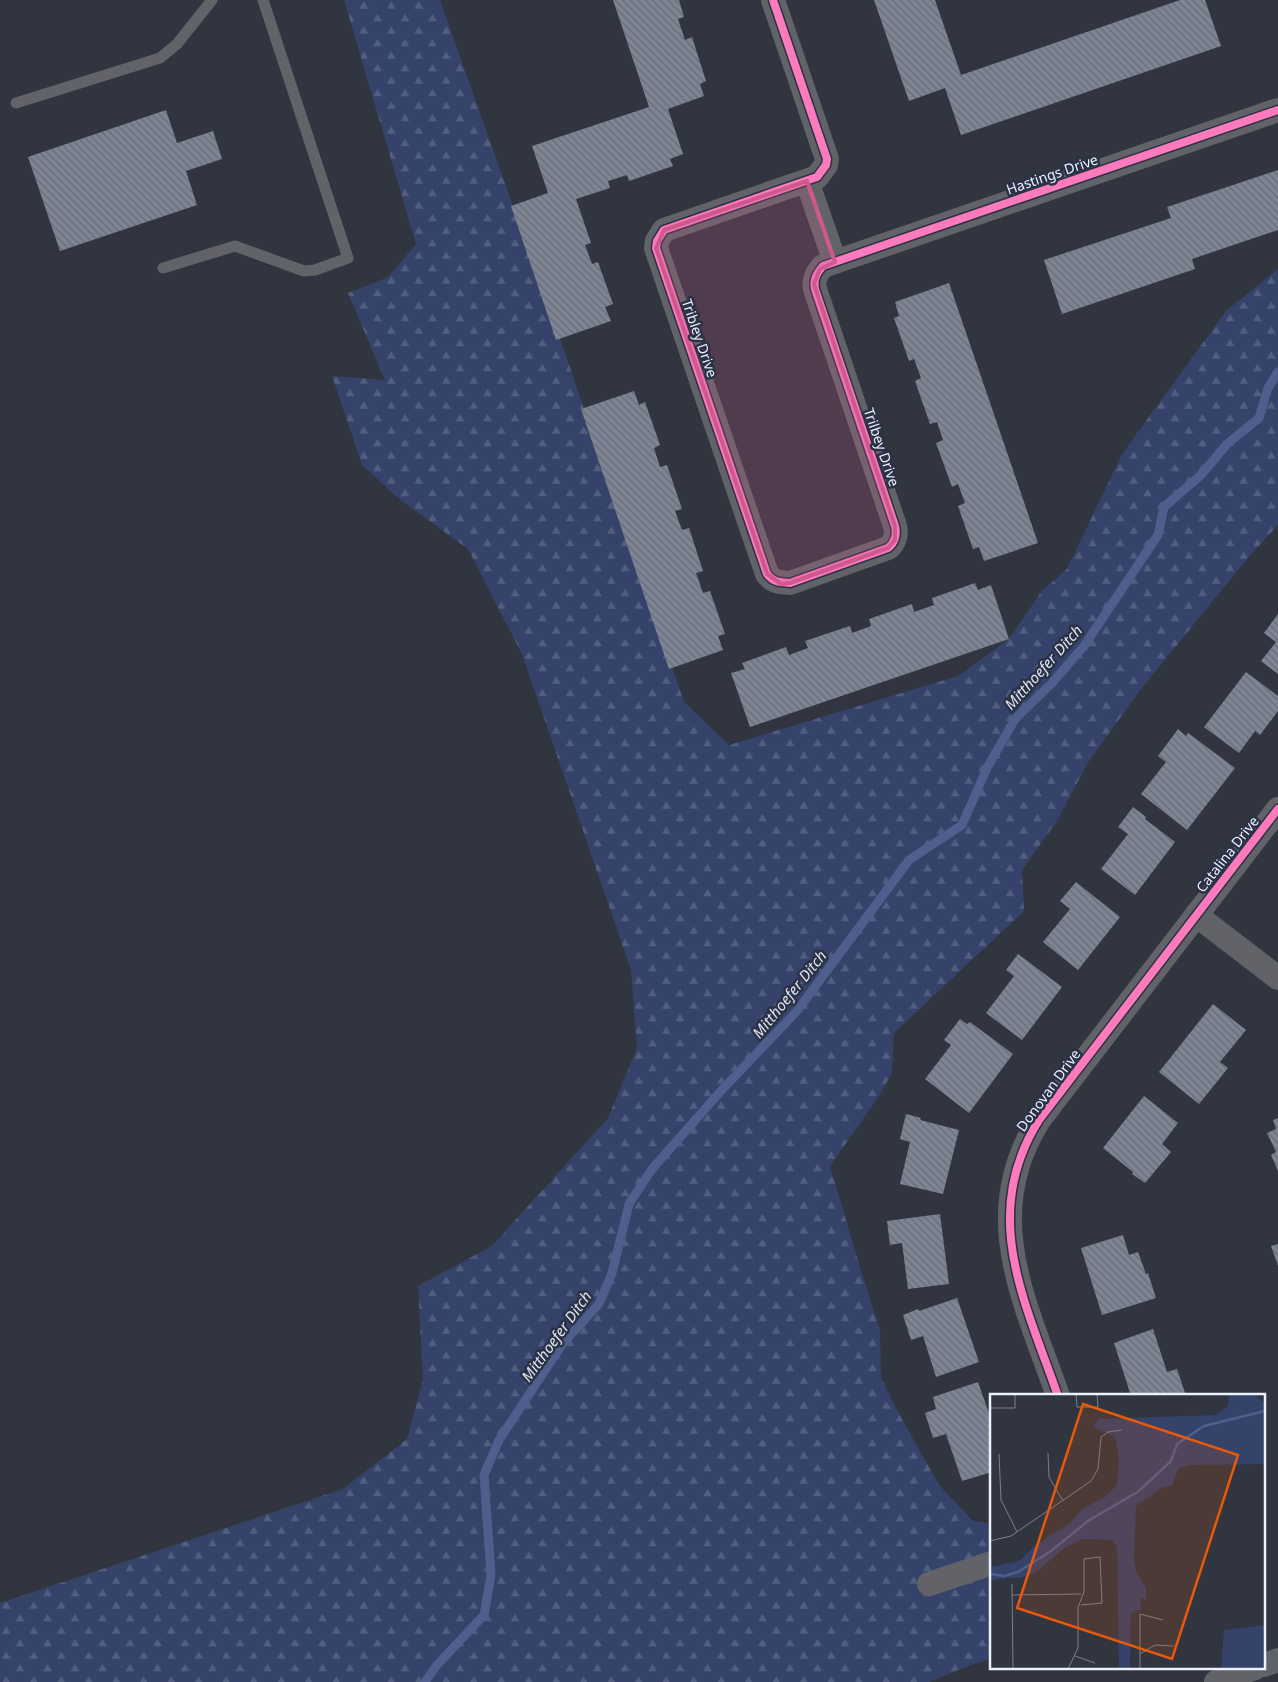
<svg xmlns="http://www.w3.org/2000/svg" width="1278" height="1682" viewBox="0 0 1278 1682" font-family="'Noto Sans',sans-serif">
<defs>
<pattern id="forest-firs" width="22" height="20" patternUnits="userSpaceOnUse" patternTransform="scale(1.25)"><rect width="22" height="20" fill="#354269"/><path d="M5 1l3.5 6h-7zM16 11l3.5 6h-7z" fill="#525e80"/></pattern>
<pattern id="building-back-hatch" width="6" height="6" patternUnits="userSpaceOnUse" patternTransform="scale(1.25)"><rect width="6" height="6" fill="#7e8493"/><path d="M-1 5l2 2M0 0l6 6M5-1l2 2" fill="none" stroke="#686c77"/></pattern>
</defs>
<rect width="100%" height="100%" fill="#31353f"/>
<polygon fill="url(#forest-firs)" points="344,0 440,0 565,353 684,702 729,745 958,676 1009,639 1041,592 1067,569 1122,454 1226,311 1278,269 1278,525 1247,559 1141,689 1087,764 1057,821 1022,870 1024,911 894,1033 892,1073 877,1099 830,1166 859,1264 880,1330 881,1378 898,1412 939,1485 973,1521 992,1524 992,1658 963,1668 929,1682 0,1682 0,1603 343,1489 407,1439 423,1380 418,1286 492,1246 608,1118 637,1048 631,970 522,654 468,549 399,499 362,465 332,376 385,380 348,293 388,277 416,244"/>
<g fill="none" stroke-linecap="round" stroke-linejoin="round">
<polyline stroke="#4e5e8d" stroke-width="9" points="425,1682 437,1665 484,1615 491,1575 484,1475 499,1440 563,1343 599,1304 612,1273 629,1204 652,1169 720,1092 797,1011 909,860 962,825 987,768 1015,719 1052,683 1084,646 1158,535 1164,507 1201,475 1227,444 1259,418 1268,388 1278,372"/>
</g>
<g fill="url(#building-back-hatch)">
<polygon points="613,0 679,0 684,17 678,19 685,40 692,37 706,81 700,84 704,96 668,109 683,154 670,159 673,166 629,181 627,175 608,181 610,188 576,199 591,243 585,245 592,264 598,262 613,304 605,307 611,321 556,340 511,206 548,193 532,146 649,107"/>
<polygon points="874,0 935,0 961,75 1180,0 1205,0 1221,46 961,135 945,88 909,101"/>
<polygon points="166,110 177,143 213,131 222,159 186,171 197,205 60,251 28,157"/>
<polygon points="1278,170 1278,230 1192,259 1195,269 1062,314 1044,260 1171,218 1167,207"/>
<polygon points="949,283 1038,543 984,561 979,547 973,549 958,506 965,503 958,484 952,487 936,443 943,440 937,422 930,424 915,381 921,378 914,359 909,361 894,318 899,316 895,302"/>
<polygon points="634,391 639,405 645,402 660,445 654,448 660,467 667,465 682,509 675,511 682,530 689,528 703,571 696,573 703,593 710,591 725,634 718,636 723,650 669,669 581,409"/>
<polygon points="975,583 978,590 991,585 1009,639 750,727 731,673 745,669 742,663 786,647 789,655 808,648 805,641 850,626 852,633 871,626 869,619 912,604 914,612 934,605 932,598"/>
<polygon points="1278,614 1278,674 1261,661 1276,642 1264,633"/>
<polygon points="1246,672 1278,696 1278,711 1260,735 1255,731 1239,753 1204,727"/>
<polygon points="1178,729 1186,736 1188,733 1235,768 1187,830 1141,794 1166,762 1158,756"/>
<polygon points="1133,807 1146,817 1145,819 1175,842 1135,895 1101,869 1128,834 1118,827"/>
<polygon points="1076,882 1120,917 1078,970 1043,942 1070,909 1060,901"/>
<polygon points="1018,954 1062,987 1022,1040 986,1013 1014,976 1006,970"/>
<polygon points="1213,1004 1246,1030 1220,1062 1228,1068 1199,1104 1159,1072"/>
<polygon points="960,1019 967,1024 970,1022 1013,1054 969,1113 925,1079 951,1045 944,1040"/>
<polygon points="1144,1096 1178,1123 1162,1144 1171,1152 1145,1183 1132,1174 1133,1172 1103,1148"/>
<polygon points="906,1114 921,1118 920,1120 959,1130 943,1194 900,1184 910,1142 900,1139"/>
<polygon points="1278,1118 1278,1171 1271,1155 1276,1152 1267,1133 1276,1129 1273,1120"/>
<polygon points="940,1214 949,1284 908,1289 902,1243 890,1245 887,1221"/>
<polygon points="1123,1235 1129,1255 1138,1252 1146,1274 1148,1273 1156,1298 1102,1315 1081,1248"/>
<polygon points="1278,1244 1278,1266 1271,1246"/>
<polygon points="957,1298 979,1362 936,1377 923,1336 911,1340 903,1315 918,1309 919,1311"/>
<polygon points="1153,1329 1167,1372 1177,1369 1185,1393 1178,1396 1131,1396 1114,1343"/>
<polygon points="978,1382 992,1422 992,1472 962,1481 946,1434 933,1438 925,1413 936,1409 933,1397"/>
</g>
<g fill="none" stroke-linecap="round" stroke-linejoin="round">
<g stroke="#616368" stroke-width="11">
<polyline points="16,103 160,58 177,44 212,0"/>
<polyline points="163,268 235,246 304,271 315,270 348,258 263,0"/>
</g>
<g stroke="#616368" stroke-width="24">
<path d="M773,0l54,159 -1,6 -9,12 -153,53 -7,11 -1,7 111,326c7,9 14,8 23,9l98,-35c7,-5 9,-14 7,-22l-80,-237c-2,-10 2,-16 8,-23l455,-156"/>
<polyline points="807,181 835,262"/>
<polyline points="1196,915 1278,978"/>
<path d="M1058,1396c-33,-95 -79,-181 -19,-276l239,-311"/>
<polyline points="929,1584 992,1563"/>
<polyline points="1264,1665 1278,1660"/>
<polyline points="1216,1682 1255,1668"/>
</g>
<defs>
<g id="cycleway">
<path d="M773,0l54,159 -1,6 -9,12 -153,53 -7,11 -1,7 111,326c7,9 14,8 23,9l98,-35c7,-5 9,-14 7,-22l-80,-237c-2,-10 2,-16 8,-23l455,-156"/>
<path d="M1058,1396c-33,-95 -79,-181 -19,-276l239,-311"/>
</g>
</defs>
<use href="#cycleway" stroke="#2b3245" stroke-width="11"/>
<use href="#cycleway" stroke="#fd7abc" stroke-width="8"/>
</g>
<path fill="#cf598c" fill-opacity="0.2" stroke="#cf598c" stroke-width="4" stroke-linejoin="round" d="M807,181l28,81 -15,7 -6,15 81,242v14l-7,8 -98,35 -9,1 -14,-10 -111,-326 8,-18z"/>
<g text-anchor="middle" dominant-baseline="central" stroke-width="5" stroke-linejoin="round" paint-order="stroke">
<g font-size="14" fill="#ecf1fe" stroke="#2b3245">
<text transform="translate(1052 174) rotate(-19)">Hastings Drive</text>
<text transform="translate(700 338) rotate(71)">Tribley Drive</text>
<text transform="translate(882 447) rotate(71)">Trilbey Drive</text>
<text transform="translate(1227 854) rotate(-52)">Catalina Drive</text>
<text transform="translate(1048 1090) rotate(-54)">Donovan Drive</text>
</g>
<g font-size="15" font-style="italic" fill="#dee4f4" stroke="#2b3245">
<text transform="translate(1043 667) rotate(-48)">Mitthoefer Ditch</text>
<text transform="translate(789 994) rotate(-51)">Mitthoefer Ditch</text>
<text transform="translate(556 1336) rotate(-54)">Mitthoefer Ditch</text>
</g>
</g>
<g transform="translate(990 1394)">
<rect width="275" height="275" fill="#31353f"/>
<path d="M239,0h24l12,9v61l-76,1 -10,3 -7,18 -11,2 -25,18 -2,53 3,15 9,14v12l-6,-2 1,11 -10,4 -1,56h-11l-2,-122 -4,-7 -31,-1 -17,9 -30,25 -11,4 -34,3v-13l29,-6 14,-14 37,-24 13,-15 21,-10 13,-13 2,-28 -3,-16 -2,-5 -21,-9 5,-8 117,-4 13,-9zM275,231v44h-44l3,-39z" fill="#354269"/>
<path fill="none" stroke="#4e5e8d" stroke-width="2.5" d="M0,180l14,2 14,-4 33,-21 37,-30 51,-30 32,-30 6,-17 27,-18 61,-15"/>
<path fill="none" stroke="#7c808b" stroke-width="1" d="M86,0l1,13h21l-1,-13M0,14h25v-14M58,59l1,24 14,24M9,60l2,46 16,32M0,147l21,-5 80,-55 7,-12 3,-32 7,-5 14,-2M22,190l1,85M22,201l69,-1M150,260l15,-9 19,1M85,262l20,7M78,275l10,-21v-41l6,-15v-33l16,-2 2,46 -21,2M150,275v-55l23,6"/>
<path fill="#e8590c" fill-opacity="0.15" stroke="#e8590c" stroke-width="2.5" d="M93,10l155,51 -66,204 -155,-51z"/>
<rect width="275" height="275" fill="none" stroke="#ecf1fe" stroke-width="2.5"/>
</g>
</svg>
